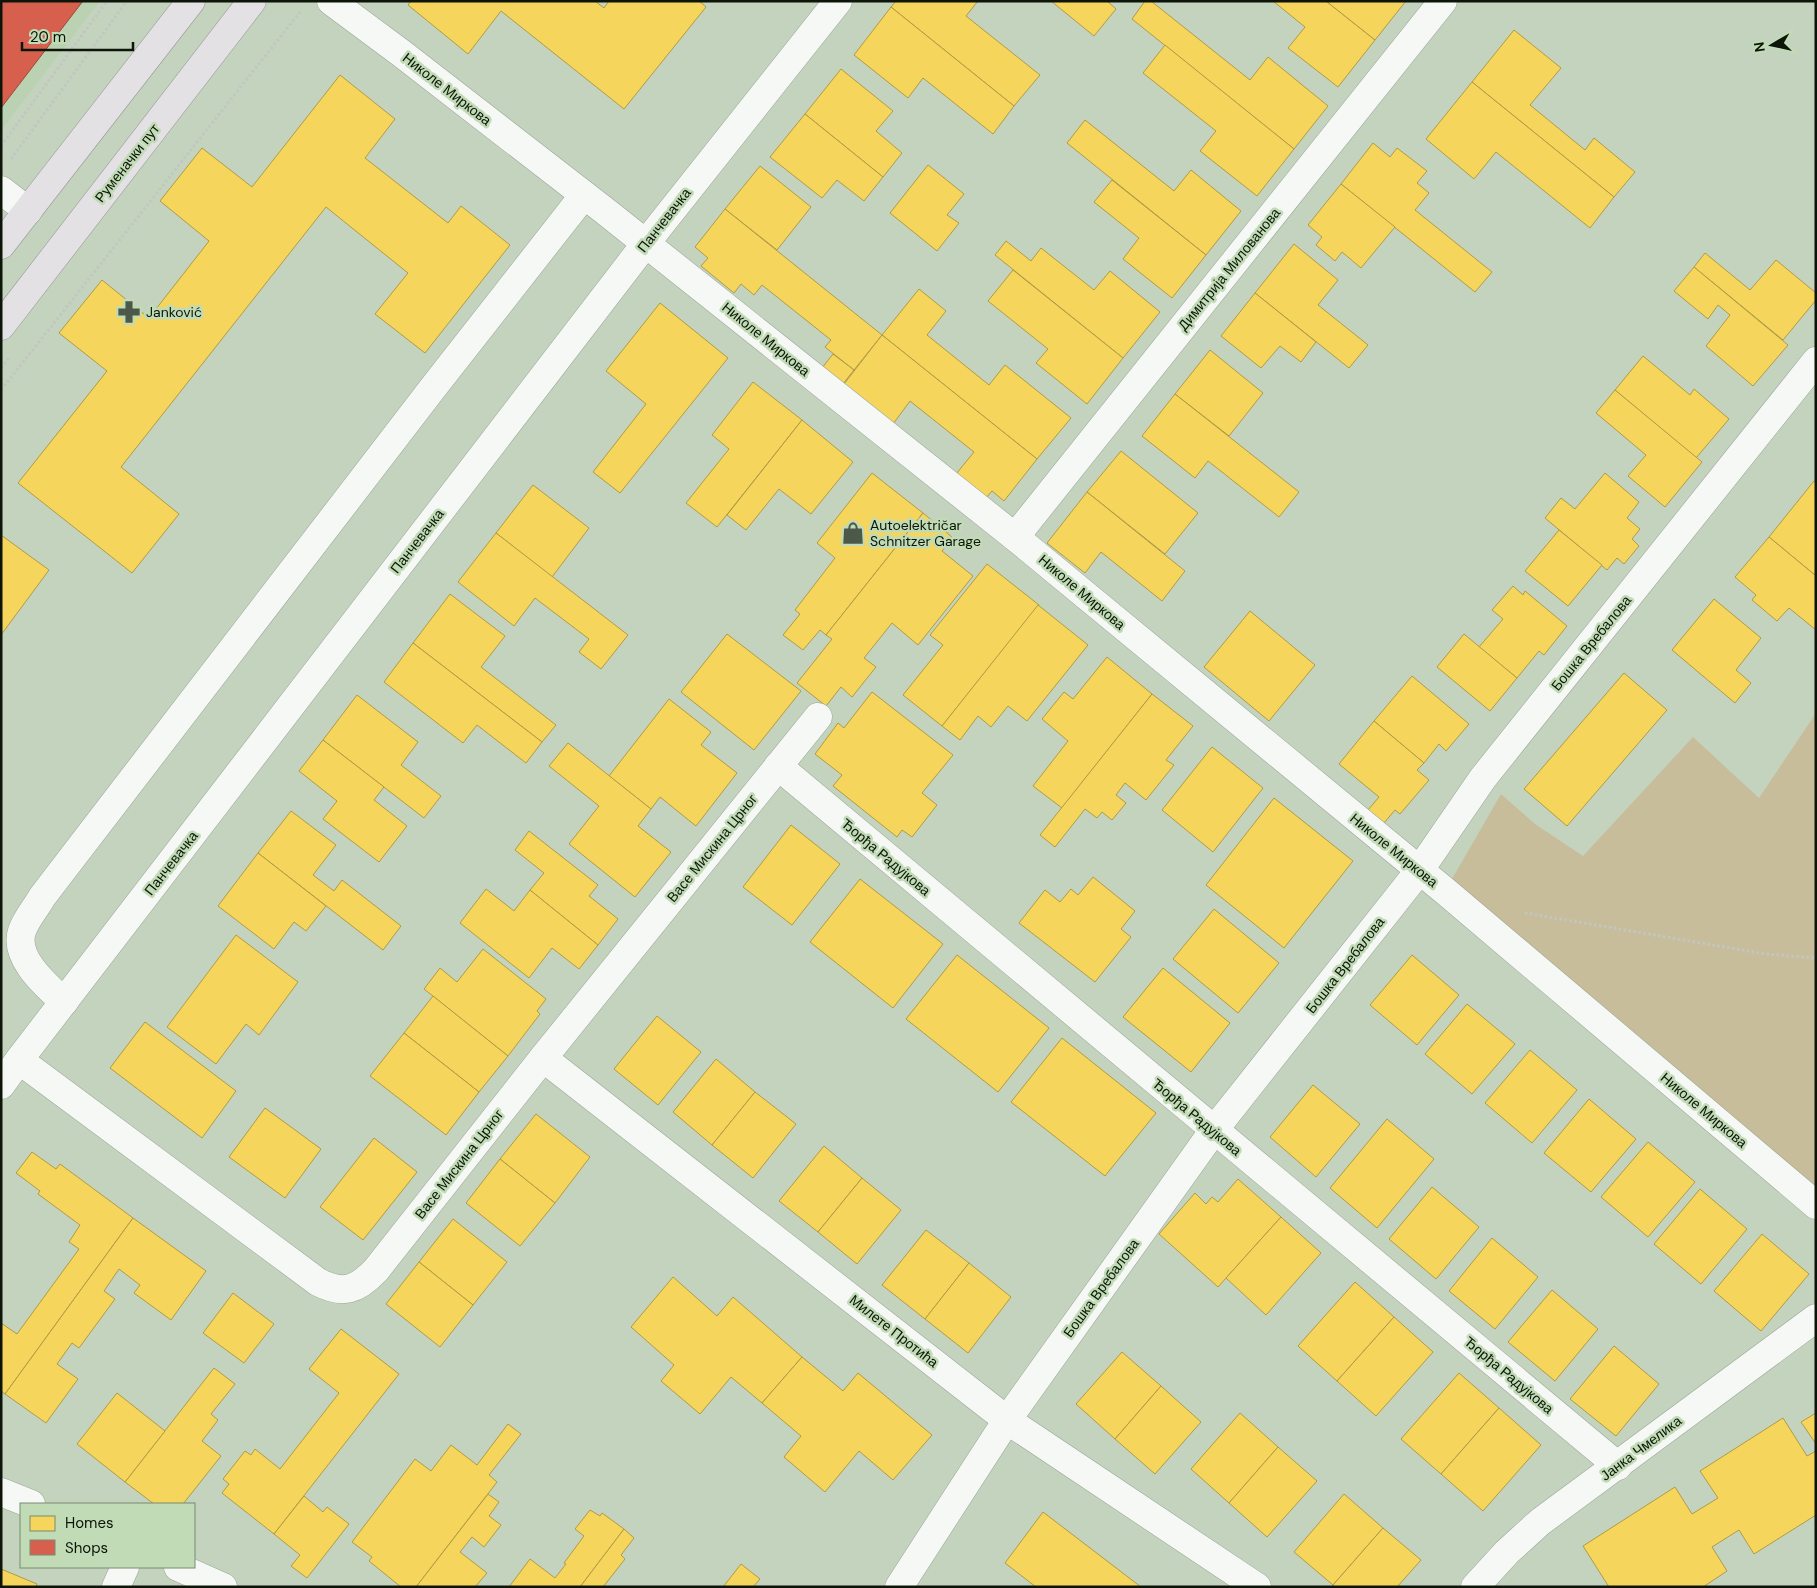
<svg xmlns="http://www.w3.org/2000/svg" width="1817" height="1588" viewBox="0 0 1817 1588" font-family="'DM Sans',sans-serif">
<rect width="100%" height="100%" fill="#c4d3be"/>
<polygon fill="#bbd2b2" points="1,1 100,1 1,130"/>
<polygon fill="#c8bd9a" points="1816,713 1816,1205 1445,891 1501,794 1535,824 1583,856 1693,737 1759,798"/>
<g fill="#f6d55c" stroke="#b09b43">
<polygon points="411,1 595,1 604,8 609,1 699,1 706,7 624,109 501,11 468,54 408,5"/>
<polygon points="896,1 978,1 966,16 1040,75 1014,106 891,7"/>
<polygon points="1051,1 1107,1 1116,9 1094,36"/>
<polygon points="1145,1 1151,1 1250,80 1268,57 1328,106 1294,149 1132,19"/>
<polygon points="1273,1 1326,1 1375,40 1338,87 1288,48 1305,27"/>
<polygon points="1326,1 1406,1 1375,40"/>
<polygon points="891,7 1014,106 993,134 923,78 908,98 854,55"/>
<polygon points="1514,30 1561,68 1530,105 1585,150 1594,138 1635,172 1614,197 1472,82"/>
<polygon points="1165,45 1294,149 1257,196 1200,151 1216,131 1143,73"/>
<polygon points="841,69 893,111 876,131 902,153 883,177 805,114"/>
<polygon points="340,75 395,119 365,158 448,223 461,206 510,245 425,353 375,314 408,273 326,207 121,467 179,514 132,573 18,483 107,371 59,333 102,280 149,318 209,241 160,201 202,148 252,187"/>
<polygon points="1472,82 1614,197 1590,228 1496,152 1474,179 1426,139"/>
<polygon points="805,114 883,177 864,201 837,180 822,198 770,157"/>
<polygon points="1085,120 1174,191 1191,170 1241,211 1206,255 1067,143"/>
<polygon points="1373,143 1390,157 1397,148 1427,171 1417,183 1429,193 1415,210 1492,272 1475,292 1341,184"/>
<polygon points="928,165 964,194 947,215 959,223 937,251 890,213"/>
<polygon points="760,166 811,207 777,250 725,209"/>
<polygon points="1112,180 1206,255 1172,298 1123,259 1139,238 1094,202"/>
<polygon points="1341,184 1395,227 1361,268 1342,252 1335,261 1316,245 1322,237 1308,225"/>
<polygon points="725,209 882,335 854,370 825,347 831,340 762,285 754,295 741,284 734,293 701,266 708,258 695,247"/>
<polygon points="1006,241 1031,261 1041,248 1094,290 1110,271 1160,312 1123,358 995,255"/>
<polygon points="1294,244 1338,280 1318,305 1368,345 1349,368 1255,293"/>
<polygon points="1705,253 1750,290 1776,260 1816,293 1816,300 1783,340 1694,267"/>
<polygon points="1694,267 1788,345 1753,386 1706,346 1730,315 1718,305 1708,319 1674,291"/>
<polygon points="1013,270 1123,358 1087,404 1036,363 1048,349 988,301"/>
<polygon points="919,289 946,311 927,335 989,385 1005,365 1071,418 1037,459 882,335"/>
<polygon points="1255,293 1316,342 1301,362 1280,346 1261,368 1221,336"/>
<polygon points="660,303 728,358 620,493 593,472 646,404 606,371"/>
<polygon points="882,335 1037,459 1004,501 992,491 985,499 956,474 974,452 910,401 893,424 844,384"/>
<polygon points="1210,350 1263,393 1229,436 1175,394"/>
<polygon points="833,354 854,370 839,389 818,373"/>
<polygon points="1643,356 1690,395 1694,389 1729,419 1696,458 1615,390"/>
<polygon points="753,382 802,420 717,527 686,503 729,449 712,435"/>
<polygon points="1615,390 1702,462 1665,507 1628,476 1646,455 1596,413"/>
<polygon points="1175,394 1299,492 1279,517 1208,461 1195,478 1142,436"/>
<polygon points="802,420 853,462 811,514 779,489 746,530 727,515"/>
<polygon points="1121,451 1198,513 1165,554 1087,492"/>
<polygon points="872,473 923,513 826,635 820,630 803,650 783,635 800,614 795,610 835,558 817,543"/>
<polygon points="1605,473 1639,502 1627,518 1640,529 1632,539 1639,546 1624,564 1617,558 1607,570 1545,518 1561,498 1575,509"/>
<polygon points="1814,481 1816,482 1816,576 1769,537"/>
<polygon points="533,485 589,528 552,577 496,533"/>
<polygon points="1087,492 1185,571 1162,601 1101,552 1085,573 1047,543"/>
<polygon points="923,513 953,538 942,551 973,576 918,645 892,623 864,658 876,667 852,697 841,687 826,706 797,683 832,639 826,635"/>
<polygon points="1559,530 1602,565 1568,606 1525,571"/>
<polygon points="496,533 628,635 601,669 579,652 589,639 535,598 514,626 458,582"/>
<polygon points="1,535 49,570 1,635"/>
<polygon points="1769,537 1816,576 1816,630 1789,608 1777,621 1752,600 1756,595 1735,577"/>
<polygon points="987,564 1039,605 942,726 903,695 943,645 930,635"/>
<polygon points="1513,586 1523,595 1525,591 1567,626 1544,655 1539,651 1517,678 1479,647 1503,619 1492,610"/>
<polygon points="450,594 505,636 481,667 556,725 542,742 413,643"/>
<polygon points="1714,599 1761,638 1736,670 1751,683 1735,703 1672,650"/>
<polygon points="1038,605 1088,645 1027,721 1008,706 991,727 978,716 960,740 942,726"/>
<polygon points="1250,611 1315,665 1269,721 1204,667"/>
<polygon points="727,634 801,691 754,750 681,692"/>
<polygon points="1464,634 1517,678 1490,711 1437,667"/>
<polygon points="413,643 542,742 526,763 477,725 463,743 384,682"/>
<polygon points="1107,657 1152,694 1062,808 1033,786 1068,741 1042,719 1064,692 1073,699"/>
<polygon points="1624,673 1667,710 1567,826 1524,789"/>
<polygon points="1412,676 1469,724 1446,751 1439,744 1424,763 1374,721"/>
<polygon points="872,692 953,755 922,793 937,805 912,837 902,830 897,837 833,786 842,775 815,754 838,723 844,728"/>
<polygon points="1152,694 1193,726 1166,760 1174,765 1146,800 1125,783 1116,795 1126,803 1112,820 1102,812 1097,818 1085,809 1055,847 1040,835"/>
<polygon points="357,695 418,742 401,765 441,796 424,818 323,740"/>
<polygon points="669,699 711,732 701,745 737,773 696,826 660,797 651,809 609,776"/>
<polygon points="1374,721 1424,763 1417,770 1429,780 1400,814 1395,810 1384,823 1368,810 1379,797 1339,764"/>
<polygon points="323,740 384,787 374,800 407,826 379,862 323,819 337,801 299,771"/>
<polygon points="568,743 651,809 638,826 671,852 635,897 569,844 599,806 549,766"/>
<polygon points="1212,747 1263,788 1213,852 1162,810"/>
<polygon points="1274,798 1353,861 1284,948 1206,885"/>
<polygon points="291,811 336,845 313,875 334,891 342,880 401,926 383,950 258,853"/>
<polygon points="791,825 840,864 792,925 743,887"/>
<polygon points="529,831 598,885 589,896 618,919 598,945 530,890 544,873 515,850"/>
<polygon points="258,853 326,906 306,931 294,922 274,949 218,906"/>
<polygon points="1093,877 1135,911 1121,929 1131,937 1095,982 1019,923 1045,890 1060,902 1071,889 1078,895"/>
<polygon points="860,879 943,944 893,1008 810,942"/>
<polygon points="486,889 514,911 530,890 598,945 579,969 552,948 529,978 460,923"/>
<polygon points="1214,909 1279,963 1238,1013 1173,959"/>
<polygon points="236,935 298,982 259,1035 246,1024 216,1064 167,1027"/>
<polygon points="483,949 546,999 537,1011 540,1014 508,1056 424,989 440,968 457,982"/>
<polygon points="957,955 1049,1028 998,1092 906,1019"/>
<polygon points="1412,955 1459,995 1417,1045 1370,1005"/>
<polygon points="1163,968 1230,1023 1191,1072 1123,1017"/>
<polygon points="433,996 508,1056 479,1092 404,1033"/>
<polygon points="1467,1004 1515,1044 1472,1094 1425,1054"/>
<polygon points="657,1016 701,1052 658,1105 614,1069"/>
<polygon points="145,1022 236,1091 202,1138 110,1068"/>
<polygon points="404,1033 479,1092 446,1135 370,1076"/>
<polygon points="1062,1038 1156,1113 1105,1176 1011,1102"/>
<polygon points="1530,1050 1577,1090 1532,1143 1485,1103"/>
<polygon points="716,1059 755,1092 712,1145 673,1112"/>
<polygon points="1313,1085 1360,1124 1316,1177 1270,1137"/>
<polygon points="755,1092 796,1124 753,1178 712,1145"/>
<polygon points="1589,1099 1636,1139 1591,1192 1544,1153"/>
<polygon points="265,1108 321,1149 285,1198 229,1157"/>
<polygon points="536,1114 590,1157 555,1203 500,1159"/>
<polygon points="1387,1119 1434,1159 1377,1228 1330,1188"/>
<polygon points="374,1138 417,1172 363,1240 320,1207"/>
<polygon points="1648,1142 1695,1182 1648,1237 1601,1197"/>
<polygon points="824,1146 862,1178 818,1232 779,1201"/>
<polygon points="32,1152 56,1169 60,1164 133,1218 5,1394 1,1391 1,1323 17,1334 79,1249 69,1242 80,1225 38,1194 40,1191 16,1173"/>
<polygon points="500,1159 555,1203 520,1246 466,1203"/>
<polygon points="862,1178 901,1210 857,1264 818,1232"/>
<polygon points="1238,1179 1281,1217 1218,1287 1159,1234 1195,1193 1206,1204 1212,1197 1218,1202"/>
<polygon points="1432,1187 1479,1227 1436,1279 1389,1239"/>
<polygon points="1700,1189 1747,1229 1701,1284 1654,1244"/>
<polygon points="1281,1217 1321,1253 1266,1315 1226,1278"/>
<polygon points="133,1218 206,1271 171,1320 134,1293 140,1285 119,1269 104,1291 115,1299 79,1348 72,1343 57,1364 78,1379 46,1423 5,1394"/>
<polygon points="453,1219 507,1262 473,1305 419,1262"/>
<polygon points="926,1230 969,1263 925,1319 882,1285"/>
<polygon points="1762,1234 1809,1274 1761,1331 1714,1291"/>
<polygon points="1492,1238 1538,1277 1495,1329 1449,1291"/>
<polygon points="419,1262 473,1305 440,1347 386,1304"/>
<polygon points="969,1263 1011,1297 968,1353 925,1319"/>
<polygon points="673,1277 717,1316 733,1297 802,1357 762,1403 731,1377 700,1414 661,1381 674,1365 631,1327"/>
<polygon points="1355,1282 1394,1317 1337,1381 1298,1346"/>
<polygon points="1552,1290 1598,1329 1555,1381 1508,1342"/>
<polygon points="233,1293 274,1324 244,1363 203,1333"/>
<polygon points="1394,1317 1433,1352 1376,1416 1337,1381"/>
<polygon points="341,1329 399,1374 274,1534 222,1493 229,1484 223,1479 245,1451 251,1455 255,1449 280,1469 339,1393 309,1369"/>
<polygon points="1614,1346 1659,1384 1616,1436 1570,1399"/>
<polygon points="1122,1352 1161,1386 1115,1439 1076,1404"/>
<polygon points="802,1357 843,1391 858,1373 932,1435 893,1480 859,1451 825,1492 784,1457 801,1436 762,1403"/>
<polygon points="214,1368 235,1384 211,1414 218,1420 202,1441 221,1456 183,1504 154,1504 125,1482"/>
<polygon points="1459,1373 1499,1408 1441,1474 1401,1439"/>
<polygon points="1161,1386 1201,1422 1155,1474 1115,1439"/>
<polygon points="117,1393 165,1431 125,1482 77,1444"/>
<polygon points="1499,1408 1541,1445 1483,1511 1441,1474"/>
<polygon points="1240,1413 1278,1447 1229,1503 1191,1469"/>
<polygon points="1816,1413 1816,1444 1801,1422"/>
<polygon points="1783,1418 1807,1456 1816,1451 1816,1515 1754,1554 1739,1530 1712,1547 1727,1571 1703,1587 1609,1587 1583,1546 1675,1487 1692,1514 1718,1498 1700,1471"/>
<polygon points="508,1424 521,1434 489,1475 497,1482 416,1587 401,1587 369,1561 372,1557 352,1542 415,1459 431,1471 451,1445 477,1465"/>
<polygon points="1278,1447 1317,1481 1267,1537 1229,1503"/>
<polygon points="488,1494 499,1502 489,1516 501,1525 484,1547 472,1537 460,1552 487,1573 475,1587 416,1587"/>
<polygon points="1344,1494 1383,1528 1333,1585 1294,1552"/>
<polygon points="304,1496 323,1512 327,1507 349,1524 307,1578 291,1566 300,1555 274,1534"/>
<polygon points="590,1510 600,1516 602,1513 624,1529 580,1587 509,1587 530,1559 555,1578 566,1564 564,1563 584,1536 575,1529"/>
<polygon points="1043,1512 1141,1587 1036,1587 1005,1563"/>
<polygon points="1383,1528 1421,1560 1397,1587 1334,1587 1333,1585"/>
<polygon points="624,1529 634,1538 621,1555 625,1559 603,1587 580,1587"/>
<polygon points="741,1564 760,1579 753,1587 723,1587"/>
<polygon points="1,1569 37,1584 36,1587 1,1587"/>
</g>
<polygon fill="#d6604d" stroke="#994a38" points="1,1 83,1 1,108"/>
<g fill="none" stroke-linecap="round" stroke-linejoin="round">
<defs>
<g id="minor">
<polyline points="331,1 401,53 605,211 1015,537 1445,891 1816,1205"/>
<polyline points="1,190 28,211"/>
<polyline points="1015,537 1443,1"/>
<polyline points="778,766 1618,1466"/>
<path d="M64,1002c-17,-16 -51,-44 -42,-71 4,-12 14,-23 20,-34l390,-508 152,-194"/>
<polyline points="543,1058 1007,1420 1257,1587"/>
<path d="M19,1060l299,222c25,13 39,8 58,-12l167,-212 275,-341"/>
<polyline points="1,1085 19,1060 646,243 838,1"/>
<polyline points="1,1492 31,1504"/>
<polyline points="178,1567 223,1587"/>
<polyline points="116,1587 125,1567"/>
<polyline points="899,1587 1007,1420 1214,1130 1419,871 1483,778 1816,361"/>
<polyline points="1475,1587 1507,1552 1540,1522 1816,1318"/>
</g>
<g id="major">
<polyline points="1,245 191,1"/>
<polyline points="1,326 252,1"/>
</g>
</defs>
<use href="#minor" stroke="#9aa596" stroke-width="29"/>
<use href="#major" stroke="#959695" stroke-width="29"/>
<g stroke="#c2c6c1" stroke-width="3" stroke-dasharray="2.5 2.5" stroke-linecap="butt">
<polyline points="1,146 107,1"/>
<polyline points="11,159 127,1"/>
<polyline points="1,368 9,358"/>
<polyline points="1,390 300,12"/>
<polyline points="1525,913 1766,954 1816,958"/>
</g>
<use href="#minor" stroke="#f6f8f5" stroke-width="28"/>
<use href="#major" stroke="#e3e1e4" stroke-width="28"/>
</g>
<defs>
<symbol id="pharmacy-bare" viewBox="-9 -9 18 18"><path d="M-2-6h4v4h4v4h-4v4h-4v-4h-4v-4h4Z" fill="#4c5848" stroke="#c1dbb6" stroke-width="2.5" paint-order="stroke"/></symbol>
<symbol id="shop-bare" viewBox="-9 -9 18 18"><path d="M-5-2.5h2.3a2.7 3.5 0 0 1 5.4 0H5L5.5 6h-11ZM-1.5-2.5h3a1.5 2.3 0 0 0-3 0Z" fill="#4c5848" stroke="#c1dbb6" stroke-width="2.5" paint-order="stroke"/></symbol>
</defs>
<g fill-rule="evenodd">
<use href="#pharmacy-bare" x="113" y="296" width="32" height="32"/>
<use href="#shop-bare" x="837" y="517" width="32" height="32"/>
</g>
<g text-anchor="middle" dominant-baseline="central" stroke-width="5" stroke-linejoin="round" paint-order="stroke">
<g font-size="14" fill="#0c1508" stroke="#c1dbb6">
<text transform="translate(447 89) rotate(38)">Николе Миркова</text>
<text transform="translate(127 163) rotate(-52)">Руменачки пут</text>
<text transform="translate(664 220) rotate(-52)">Панчевачка</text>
<text transform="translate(1229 269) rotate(-51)">Димитрија Милованова</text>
<text transform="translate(766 339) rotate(39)">Николе Миркова</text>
<text transform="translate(417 541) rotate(-52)">Панчевачка</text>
<text transform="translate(1082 592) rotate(40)">Николе Миркова</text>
<text transform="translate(1591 643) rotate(-51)">Бошка Вребалова</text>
<text transform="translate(712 848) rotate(-51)">Васе Мискина Црног</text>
<text transform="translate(1394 850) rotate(39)">Николе Миркова</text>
<text transform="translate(886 857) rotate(40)">Ђорђа Радујкова</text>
<text transform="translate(171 863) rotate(-52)">Панчевачка</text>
<text transform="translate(1345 965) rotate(-52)">Бошка Вребалова</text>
<text transform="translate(1704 1110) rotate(40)">Николе Миркова</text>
<text transform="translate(1197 1117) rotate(40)">Ђорђа Радујкова</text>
<text transform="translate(459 1164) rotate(-52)">Васе Мискина Црног</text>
<text transform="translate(1101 1288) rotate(-54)">Бошка Вребалова</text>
<text transform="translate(894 1331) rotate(38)">Милете Протића</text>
<text transform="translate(1509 1375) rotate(40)">Ђорђа Радујкова</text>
<text transform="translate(1641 1448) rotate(-37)">Јанка Чмелика</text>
</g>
<g font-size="14" fill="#0c1508" stroke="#c1dbb6" text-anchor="start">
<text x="146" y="312">Janković</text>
<text x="870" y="525">Autoelektričar<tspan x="870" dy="16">Schnitzer Garage</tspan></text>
</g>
</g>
<rect width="1817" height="1588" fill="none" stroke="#0c1508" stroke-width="5"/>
<rect x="20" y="1503" width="175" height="65" fill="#c1dbb6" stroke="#798c70"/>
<rect x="30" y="1516" width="25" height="15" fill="#f6d55c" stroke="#798c70"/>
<text x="65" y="1528" font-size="15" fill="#0c1508">Homes</text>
<rect x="30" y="1540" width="25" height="15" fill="#d6604d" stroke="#798c70"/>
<text x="65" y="1553" font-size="15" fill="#0c1508">Shops</text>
<g transform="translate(1772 45) rotate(261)" stroke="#c1dbb6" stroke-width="4" paint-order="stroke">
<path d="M0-4L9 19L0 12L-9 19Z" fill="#0c1508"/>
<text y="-8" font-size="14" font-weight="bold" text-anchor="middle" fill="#0c1508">N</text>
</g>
<path d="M22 42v8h111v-8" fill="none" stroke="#0c1508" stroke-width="2.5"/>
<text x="30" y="42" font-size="15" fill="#0c1508" stroke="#c1dbb6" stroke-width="4" paint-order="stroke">20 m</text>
</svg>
